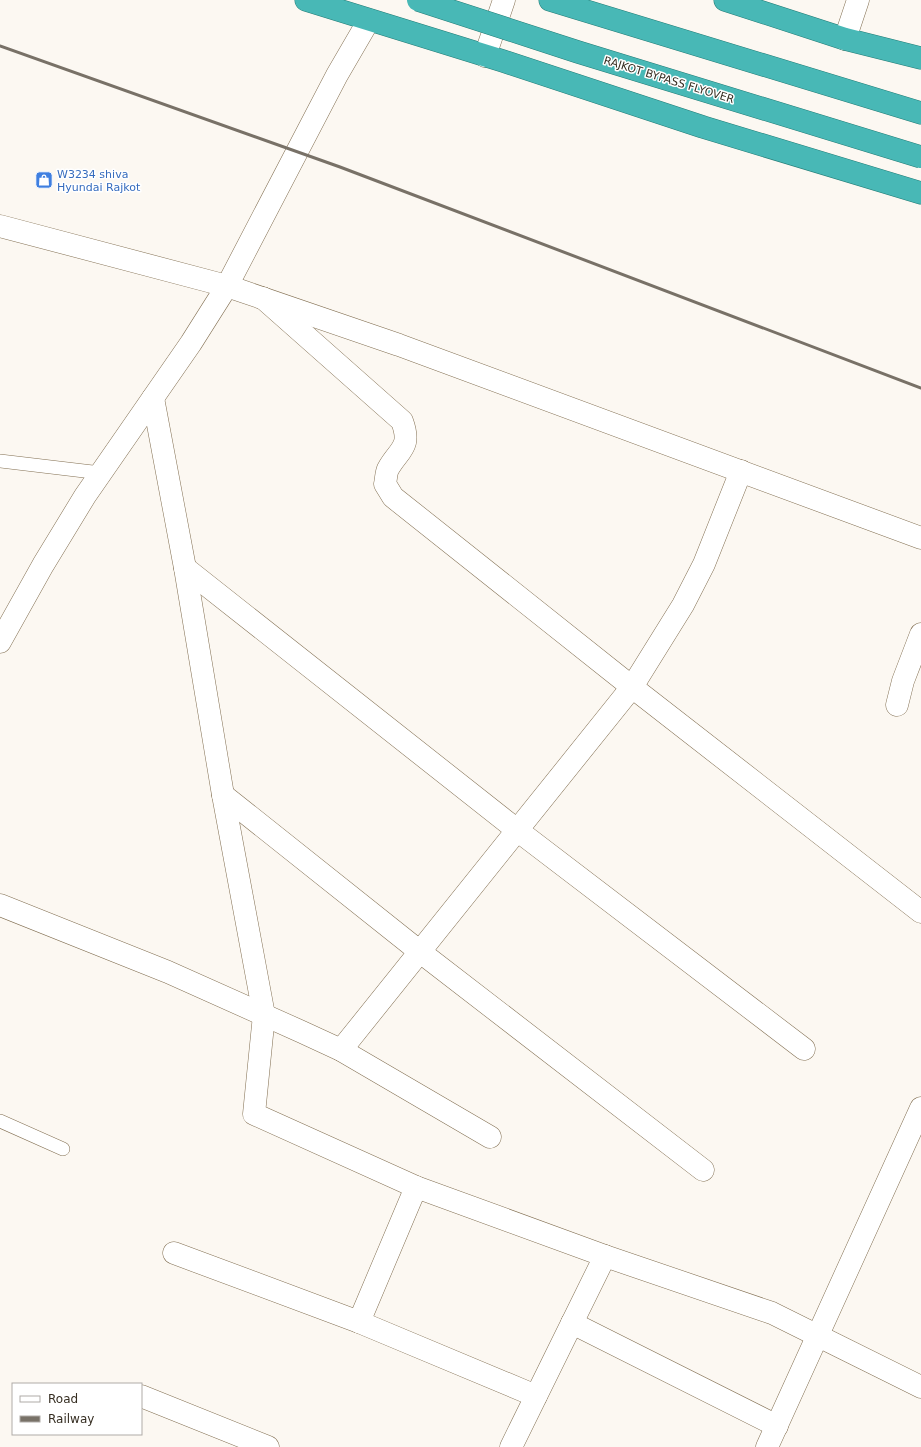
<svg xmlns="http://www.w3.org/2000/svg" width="921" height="1447" viewBox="0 0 921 1447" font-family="'DejaVu Sans',sans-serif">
<rect width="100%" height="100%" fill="#fcf8f2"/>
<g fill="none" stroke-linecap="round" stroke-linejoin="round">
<defs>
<g id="service">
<polyline points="0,461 101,473"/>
<polyline points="0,1121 63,1149"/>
</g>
<g id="minor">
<polyline points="845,39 858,0"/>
<polyline points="485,56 504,0"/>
<polyline points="0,226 227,286"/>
<path d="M263,298l139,123c10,27 -3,28 -14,48 -2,4 -2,11 -3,15l8,13 239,190 289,225"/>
<polyline points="153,398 185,568 223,795 264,1015 254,1114 416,1187 605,1256 772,1313 921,1387"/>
<polyline points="185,568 517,830 804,1049"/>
<polyline points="897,705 903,681 921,634"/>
<polyline points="223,795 419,951 703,1170"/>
<polyline points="0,905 168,972 302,1032 341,1050 490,1137"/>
<polyline points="341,1050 632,687 683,605 704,564 741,471"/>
<polyline points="174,1253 359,1322 536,1396"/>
<polyline points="359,1322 416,1187"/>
<polyline points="572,1323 777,1426"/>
<polyline points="141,1396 268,1447"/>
<polyline points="511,1447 605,1256"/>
<polyline points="767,1447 921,1108"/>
</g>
<g id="tertiary">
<polyline points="227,286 399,345 921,538"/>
<polyline points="0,642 43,565 85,496 191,343 227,286 337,75 369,20"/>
</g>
<g id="trunk">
<polyline points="306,0 503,61 703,127 921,193"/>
<polyline points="550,0 921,113"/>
<polyline points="725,0 845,39 921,58"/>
</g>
</defs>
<use href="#service" stroke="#837053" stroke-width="14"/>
<use href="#minor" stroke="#837053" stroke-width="23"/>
<use href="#tertiary" stroke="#837053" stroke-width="23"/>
<use href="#trunk" stroke="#247c76" stroke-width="23"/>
<use href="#service" stroke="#fff" stroke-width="13"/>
<use href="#minor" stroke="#fff" stroke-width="22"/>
<use href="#tertiary" stroke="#fff" stroke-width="22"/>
<use href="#trunk" stroke="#48b8b6" stroke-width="22"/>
<polyline stroke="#787167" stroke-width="3" points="0,46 340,167 921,388"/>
<defs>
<polyline id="trunk-bridge" points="418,0 578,52 921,157"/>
</defs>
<use href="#trunk-bridge" stroke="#247c76" stroke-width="23" stroke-linecap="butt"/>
<use href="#trunk-bridge" stroke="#48b8b6" stroke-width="22"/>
</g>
<defs>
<symbol id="shop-square" viewBox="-11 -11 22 22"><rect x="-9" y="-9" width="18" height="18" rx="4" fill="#3f7fe0" stroke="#fff"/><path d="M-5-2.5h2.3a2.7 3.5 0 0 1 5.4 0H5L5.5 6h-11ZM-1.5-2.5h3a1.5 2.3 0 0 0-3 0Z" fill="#fff"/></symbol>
</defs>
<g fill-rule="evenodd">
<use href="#shop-square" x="34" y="170" width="20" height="20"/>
</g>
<g text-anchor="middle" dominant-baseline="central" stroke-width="3" stroke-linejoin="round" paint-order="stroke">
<g font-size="11" fill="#362e22" stroke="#fff">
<text transform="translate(669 80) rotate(17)">RAJKOT BYPASS FLYOVER</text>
</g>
<g font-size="11" fill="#366cbe" stroke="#fff" text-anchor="start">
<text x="57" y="174">W3234 shiva<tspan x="57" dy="13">Hyundai Rajkot</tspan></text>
</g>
</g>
<rect x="12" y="1383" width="130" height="52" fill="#ffffff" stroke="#afaba7"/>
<rect x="20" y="1396" width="20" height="6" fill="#ffffff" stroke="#afaba7"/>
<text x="48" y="1403" font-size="12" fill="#362e22">Road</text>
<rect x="20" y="1416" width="20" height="6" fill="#787167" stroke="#afaba7"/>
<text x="48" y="1423" font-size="12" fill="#362e22">Railway</text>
</svg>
